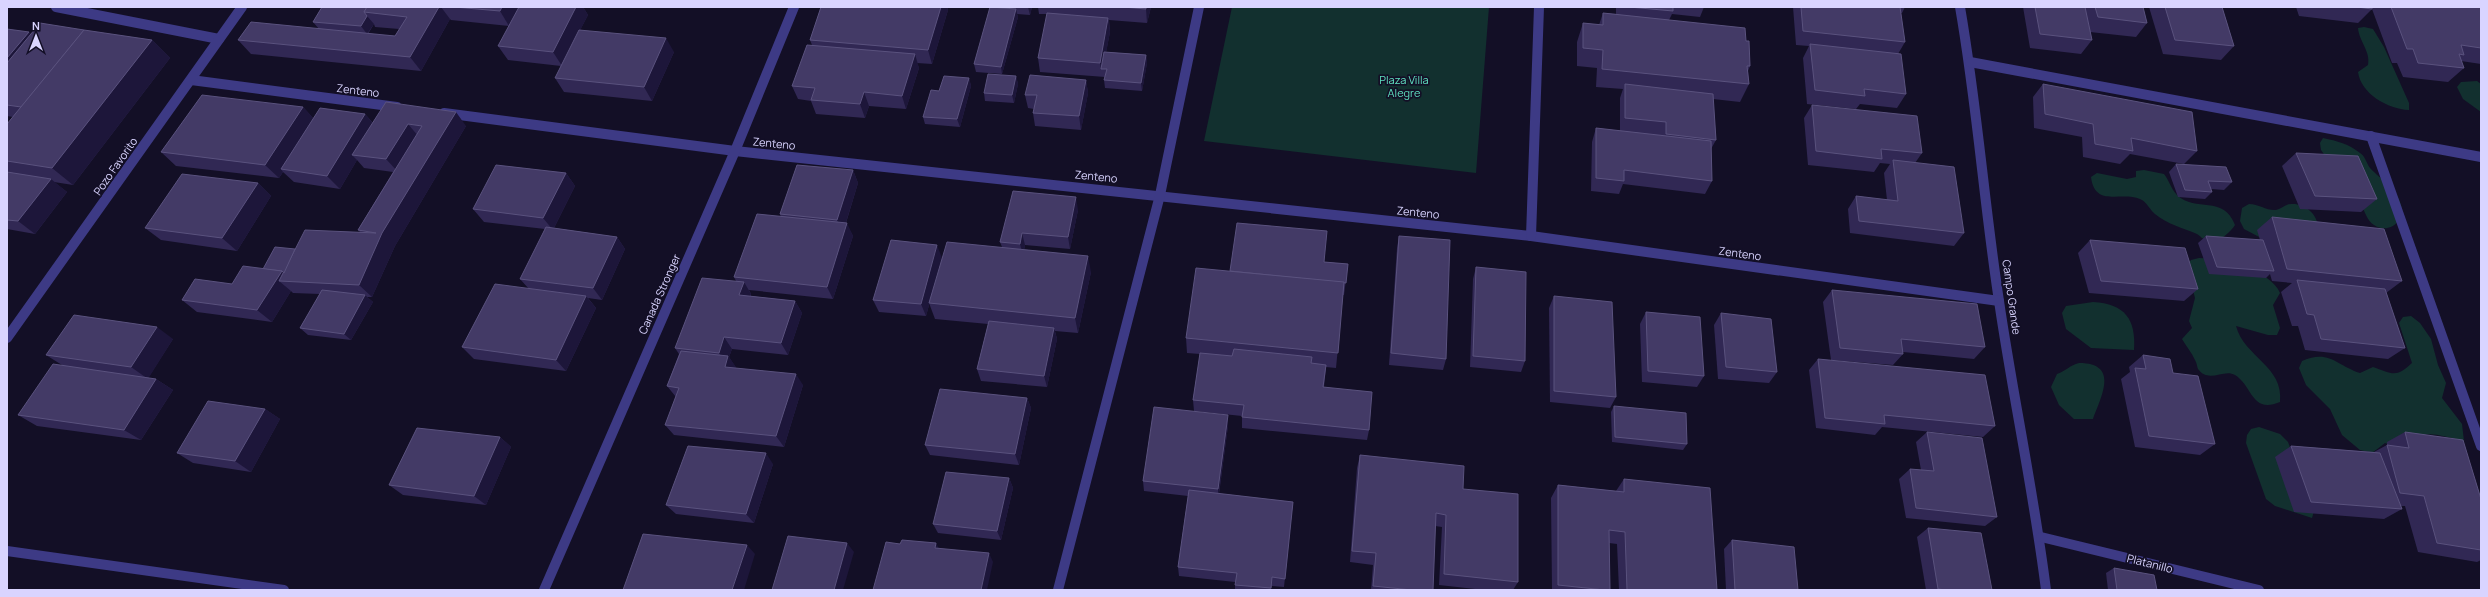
<svg xmlns="http://www.w3.org/2000/svg" width="2488" height="597" viewBox="0 0 2488 597" font-family="Manrope,sans-serif">
<rect width="100%" height="100%" fill="#130f26"/>
<g fill="#12302f">
<polygon points="1232,7 1489,7 1476,173 1204,141"/>
<path d="M2364,27l9,2 11,18 25,56v7c-21,-1 -48,-16 -51,-38l10,-7c3,-13 -9,-24 -10,-37z"/>
<polygon points="2477,81 2481,84 2481,112 2463,99 2457,87 2461,82"/>
<path d="M2323,138c14,3 26,6 37,15 6,4 6,10 10,15 11,12 27,20 31,37 5,16 -13,30 -27,20 -7,-4 -9,-14 -13,-20 -10,-20 -28,-37 -40,-55l-1,-7z"/>
<path d="M2144,170l20,4c5,6 7,15 13,21 19,18 46,-1 58,30 -5,8 -18,19 -28,16 -3,-1 -7,-5 -10,-7 -14,-6 -30,-10 -42,-20 -5,-4 -8,-12 -15,-15 -19,-8 -45,9 -49,-22l6,-4 30,6 9,-2v-6z"/>
<path d="M2249,204c10,0 18,7 27,6 5,-1 10,-6 15,-6 13,-1 25,9 27,21l-55,14 -19,-10 -4,-8 2,-13z"/>
<path d="M2199,258c22,0 72,12 81,35l-7,12 7,23 -3,7h-9l-32,-9c8,31 48,40 44,76 -29,12 -27,-16 -45,-27 -11,-7 -26,9 -37,-6 -1,-2 -1,-6 -3,-9 -3,-7 -9,-14 -13,-21l10,-11 -3,-7 6,-23 -8,-32 4,-6z"/>
<path d="M2093,302c32,2 43,17 41,48l-43,-2 -25,-19 -4,-16 4,-7z"/>
<path d="M2411,316l9,7 11,16 7,26 8,18 -4,15 20,26 2,17c-34,-8 -36,-12 -68,6l-11,-4 -13,10 -12,-3 -18,-15 -12,-26 -24,-24 -7,-17 3,-7c27,-12 34,4 58,12l13,-6c20,7 23,11 39,-4l-13,-40 4,-6z"/>
<path d="M2079,363c41,0 22,34 14,56h-19l-15,-14 -8,-18 6,-13c9,-3 13,-9 22,-11z"/>
<polygon points="2259,427 2280,434 2288,442 2314,511 2312,518 2275,506 2266,499 2246,443 2247,435 2251,429"/>
</g>
<g fill="none" stroke-linecap="round" stroke-linejoin="round">
<g stroke="#3d3a85" stroke-width="10">
<polyline points="56,7 219,39"/>
<path d="M1960,7c17,97 24,196 39,294 14,96 35,192 47,289"/>
<polyline points="1970,62 2481,157"/>
<polyline points="191,80 397,107"/>
<polyline points="444,113 735,151 1531,236 1999,301"/>
<polyline points="2371,136 2481,446"/>
<polyline points="1531,236 1539,7"/>
<polyline points="7,338 242,7"/>
<polyline points="2041,537 2259,590"/>
<polyline points="7,551 284,590"/>
<polyline points="544,590 735,151 794,7"/>
<polyline points="1058,590 1160,195 1199,7"/>
</g>
</g>
<g fill="#312854" fill-rule="evenodd">
<path d="M322,7h261l5,8 -8,15 94,22 -22,49 -88,-9 -9,-14 6,-12 -53,-6 -10,-14 11,-20 -58,-6 -1,-1 -29,52 -170,-17 -13,-14 81,-11 -6,-7zM374,24l1,3 24,2 -4,7 -27,-2z"/>
<polygon points="821,7 947,7 948,10 932,64 917,63 919,68 906,109 869,106 865,118 816,114 811,101 798,99 792,86 812,45 810,40"/>
<polygon points="999,7 1032,7 1030,15 1017,14 1018,17 1002,74 976,72 974,64"/>
<polygon points="1038,7 1151,7 1147,23 1109,20 1110,32 1106,52 1146,55 1147,63 1142,91 1105,88 1104,80 1105,77 1040,72 1038,58 1047,14 1039,14"/>
<polygon points="1616,7 1704,7 1700,17 1672,14 1669,20 1746,41 1750,66 1748,71 1749,84 1740,102 1713,99 1716,140 1711,149 1712,181 1705,194 1623,184 1619,194 1591,191 1592,142 1596,128 1620,131 1620,98 1623,89 1596,87 1597,68 1577,66 1577,42 1583,23 1599,25 1603,13 1616,14"/>
<polygon points="1793,7 1905,7 1902,13 1901,13 1905,42 1898,54 1906,94 1897,108 1860,104 1856,109 1807,104 1803,58 1809,46 1796,45"/>
<polygon points="2023,7 2143,7 2147,23 2136,37 2090,32 2092,40 2081,54 2030,48"/>
<polygon points="2149,7 2222,7 2234,46 2221,60 2163,54"/>
<polygon points="2296,7 2481,7 2481,64 2461,61 2464,68 2448,82 2403,77 2397,63 2392,63 2372,9 2358,23 2299,16"/>
<polygon points="7,29 31,34 84,30 86,31 152,40 170,58 73,185 54,182 67,192 35,234 7,229 7,124 13,117 7,116"/>
<polygon points="1016,76 1018,84 1014,103 985,101 984,93"/>
<polygon points="969,78 971,86 960,127 925,124 923,117 939,91"/>
<polygon points="1086,80 1088,93 1081,130 1035,126 1033,113 1034,109 1028,108 1025,95"/>
<polygon points="2043,84 2197,151 2184,164 2130,154 2120,164 2083,157 2082,137 2034,128 2033,97"/>
<polygon points="1812,105 1922,153 1915,163 1964,233 1954,246 1850,233 1848,209 1856,196 1887,200 1884,173 1890,164 1880,163 1874,172 1808,165 1804,118"/>
<polygon points="303,107 313,118 365,114 373,123 466,126 395,246 372,297 367,297 373,302 351,340 308,335 300,328 320,294 293,293 291,291 272,322 197,312 182,300 232,284 263,269 295,249 360,232 358,230 393,172 364,168 357,160 340,189 294,182 283,172 279,178 176,166 161,152"/>
<polygon points="2296,153 2377,199 2361,212 2300,209 2282,166"/>
<polygon points="2176,164 2232,182 2224,190 2211,189 2212,192 2205,199 2178,197 2169,172"/>
<polygon points="853,170 858,183 846,223 853,236 833,299 749,290 751,294 751,296 795,301 802,313 788,355 732,349 729,357 736,368 803,385 784,447 674,435 665,425 676,397 667,386 679,354 675,348 736,281 734,277 781,217 780,214"/>
<polygon points="566,173 575,186 554,228 617,237 625,249 602,300 588,298 596,308 566,371 474,359 462,347 529,289 520,279 545,229 484,222 473,209"/>
<polygon points="258,183 271,196 237,251 161,240 145,228"/>
<polygon points="1078,210 1070,249 1025,245 1024,250 1091,272 1078,333 1055,331 1057,339 1047,387 981,381 977,369 988,324 935,319 929,303 1002,247 1000,242"/>
<polygon points="2272,217 2402,281 2386,293 2405,348 2388,359 2305,350 2298,326 2292,326 2281,292 2292,283 2272,281 2270,274 2266,278 2209,274 2198,243 2206,236 2260,240 2257,230"/>
<polygon points="1399,236 1446,359 1443,370 1389,365 1397,248"/>
<polygon points="2090,240 2198,289 2184,301 2089,293 2078,253"/>
<polygon points="942,258 926,316 879,312 873,300"/>
<polygon points="1324,262 1348,264 1344,295 1343,295 1336,368 1326,367 1324,387 1369,430 1367,440 1242,428 1242,416 1194,411 1193,400 1200,354 1187,353 1186,338 1230,271"/>
<polygon points="1476,267 1525,361 1521,372 1470,367 1473,279"/>
<polygon points="1832,290 1985,347 1974,359 1903,352 1903,354 1893,365 1831,360 1823,302"/>
<polygon points="1554,296 1616,397 1610,408 1550,402 1549,308"/>
<polygon points="1646,312 1704,376 1697,387 1642,382 1640,324"/>
<polygon points="1721,313 1777,372 1769,383 1718,379 1714,325"/>
<polygon points="173,339 148,378 156,379 173,390 141,440 37,426 18,415 62,365 46,355"/>
<polygon points="2143,355 2173,373 2215,444 2200,455 2135,447 2121,379 2130,372 2129,367"/>
<polygon points="1818,359 1995,426 1983,437 1882,427 1875,435 1816,428 1809,370"/>
<polygon points="1027,398 1031,408 1019,465 930,455 925,445"/>
<polygon points="1614,406 1687,444 1683,450 1612,442 1611,412"/>
<polygon points="265,409 280,419 251,472 193,463 177,453"/>
<polygon points="1228,426 1219,494 1293,502 1284,587 1272,586 1271,590 1235,590 1235,582 1179,576 1178,567 1188,496 1144,491 1143,481"/>
<polygon points="1927,432 1997,517 1985,526 1906,518 1899,479 1910,469 1921,470 1916,442"/>
<polygon points="2405,432 2481,499 2481,560 2477,562 2418,552 2405,506 2401,506 2402,509 2384,519 2294,512 2275,457 2291,446 2374,452 2387,445 2387,442"/>
<polygon points="500,437 511,447 486,505 403,495 389,485"/>
<polygon points="1360,455 1463,489 1518,582 1513,590 1484,590 1439,585 1442,527 1435,526 1433,590 1371,590 1373,565 1350,562 1357,468"/>
<polygon points="773,464 754,523 676,514 666,505"/>
<polygon points="1009,478 1013,488 1001,540 938,533 933,524"/>
<polygon points="1624,479 1717,590 1619,590 1617,544 1609,543 1610,590 1552,590 1551,498 1558,485 1616,491"/>
<polygon points="1928,528 1992,590 1926,590 1917,537"/>
<polygon points="1732,540 1798,590 1726,590 1724,549"/>
<polygon points="2114,568 2157,590 2108,590 2106,573"/>
</g>
<g fill="#1d163a">
<polygon points="439,7 441,7 450,19 421,71 410,57"/>
<polygon points="502,7 519,7 509,26 500,11"/>
<polygon points="576,7 583,7 588,15 562,66 553,52"/>
<polygon points="941,7 947,7 948,10 932,64 928,50"/>
<polygon points="1028,7 1032,7 1030,15"/>
<polygon points="1146,7 1151,7 1147,23 1146,9"/>
<polygon points="1016,9 1018,17 1002,74 1001,67"/>
<polygon points="367,16 374,24 367,34 361,26"/>
<polygon points="1108,18 1110,32 1103,69 1101,69 1100,63"/>
<polygon points="29,32 45,46 7,92 7,58"/>
<polygon points="666,38 674,52 652,101 644,87"/>
<polygon points="152,40 170,58 73,185 52,168"/>
<polygon points="915,54 919,68 906,109 902,96"/>
<polygon points="1146,55 1147,63 1142,91 1141,83"/>
<polygon points="1016,76 1018,84 1014,103 1012,95"/>
<polygon points="969,78 971,86 960,127 957,119"/>
<polygon points="1086,80 1088,93 1081,130 1079,116"/>
<polygon points="864,92 869,106 865,118 860,104"/>
<polygon points="303,107 316,121 281,169 283,172 279,178 265,165"/>
<polygon points="456,112 466,126 395,246 372,297 359,285 382,233"/>
<polygon points="365,114 377,128 352,155 357,160 340,189 327,176"/>
<polygon points="408,124 419,137 398,172 386,159"/>
<polygon points="853,170 858,183 843,232 837,220"/>
<polygon points="566,173 575,186 553,230 543,218"/>
<polygon points="51,179 67,192 35,234 18,221"/>
<polygon points="258,183 271,196 237,251 222,238"/>
<polygon points="1076,197 1078,210 1070,249 1068,237"/>
<polygon points="847,223 853,236 833,299 827,287"/>
<polygon points="1022,233 1025,245 1023,256 1020,244"/>
<polygon points="617,237 625,249 602,300 593,288"/>
<polygon points="937,245 942,258 926,316 921,304"/>
<polygon points="1088,256 1091,272 1078,333 1075,318"/>
<polygon points="282,271 294,282 279,281 291,291 272,322 257,310"/>
<polygon points="744,282 751,294 747,307 739,295"/>
<polygon points="365,295 373,302 351,340 344,334"/>
<polygon points="586,296 596,308 566,371 556,360"/>
<polygon points="795,301 802,313 788,355 781,343"/>
<polygon points="157,327 173,339 148,379 131,367"/>
<polygon points="1054,328 1057,339 1047,387 1044,376"/>
<polygon points="724,337 732,349 729,357 736,367 732,378 725,367 726,363 719,353"/>
<polygon points="796,374 803,385 784,447 776,436"/>
<polygon points="156,379 173,390 141,440 124,430"/>
<polygon points="1027,398 1031,408 1019,465 1015,454"/>
<polygon points="265,409 280,419 251,472 235,461"/>
<polygon points="1228,415 1228,426 1218,499 1218,489"/>
<polygon points="500,437 511,447 486,505 474,496"/>
<polygon points="766,453 773,464 754,523 746,514"/>
<polygon points="1009,478 1013,488 1001,540 997,531"/>
<polygon points="847,543 854,552 843,590 834,590"/>
<polygon points="936,543 941,552 935,548"/>
<polygon points="747,545 755,554 744,590 732,590"/>
<polygon points="989,553 993,562 987,590 981,590"/>
</g>
<g fill="#433a66" stroke="#5a527e">
<polygon points="322,7 367,7 364,12 367,16 361,26 313,22"/>
<polygon points="367,7 439,7 410,57 238,40 251,22 395,36 407,17 364,12"/>
<polygon points="454,7 502,7 500,11"/>
<polygon points="519,7 576,7 553,52 498,46"/>
<polygon points="821,7 941,7 928,50 810,40"/>
<polygon points="990,7 1016,9 1001,67 974,64"/>
<polygon points="1123,7 1146,7 1146,9"/>
<polygon points="1629,7 1673,7 1673,11"/>
<polygon points="1801,7 1900,7 1905,42 1803,31"/>
<polygon points="2035,7 2085,7 2092,40 2040,34"/>
<polygon points="2095,7 2143,7 2147,23 2098,17"/>
<polygon points="2165,7 2222,7 2234,46 2175,40"/>
<polygon points="2357,7 2372,7 2372,9"/>
<polygon points="2391,7 2481,7 2481,48 2461,45 2464,55 2459,54 2464,68 2418,63 2413,49 2407,49"/>
<polygon points="1047,13 1108,18 1100,63 1038,58"/>
<polygon points="1603,13 1745,28 1746,41 1749,41 1750,66 1747,66 1749,84 1602,69 1603,50 1583,48 1583,23 1603,25"/>
<polygon points="40,23 84,30 21,107 7,105 7,63"/>
<polygon points="7,29 29,32 7,58"/>
<polygon points="84,30 152,40 52,168 7,161 7,124"/>
<polygon points="579,30 666,38 644,87 555,78"/>
<polygon points="1810,44 1901,54 1906,94 1864,89 1865,96 1815,90"/>
<polygon points="807,45 915,54 902,96 864,92 860,104 811,100 815,88 792,86"/>
<polygon points="1104,52 1146,55 1141,83 1104,80 1107,69 1101,69"/>
<polygon points="988,74 1016,76 1012,95 984,93"/>
<polygon points="1030,75 1086,80 1079,116 1033,113 1037,95 1025,95"/>
<polygon points="944,76 969,78 957,119 923,117 931,90 939,91"/>
<polygon points="1625,84 1713,94 1716,140 1666,134 1666,122 1625,118"/>
<polygon points="2043,84 2192,112 2197,151 2131,138 2133,151 2095,144 2093,124 2045,114"/>
<polygon points="202,95 303,107 265,165 161,152"/>
<polygon points="386,102 456,112 382,233 359,285 279,281 305,230 376,233 358,230 422,126 408,124 386,159 352,155"/>
<polygon points="1812,105 1917,116 1922,153 1881,149 1882,159 1816,151"/>
<polygon points="320,108 365,114 327,176 281,169"/>
<polygon points="1596,128 1711,141 1712,181 1624,170 1624,181 1596,178"/>
<polygon points="2296,153 2358,156 2377,199 2315,196"/>
<polygon points="1893,160 1954,167 1964,233 1859,221 1856,196 1898,201"/>
<polygon points="2176,164 2226,167 2232,182 2208,181 2212,192 2185,190"/>
<polygon points="496,165 566,173 543,218 473,209"/>
<polygon points="797,165 853,170 837,220 780,214"/>
<polygon points="7,172 51,179 18,221 7,220"/>
<polygon points="182,174 258,183 222,238 145,228"/>
<polygon points="1013,191 1076,197 1068,237 1022,233 1020,244 1000,242"/>
<polygon points="757,214 847,223 827,287 734,277"/>
<polygon points="2272,217 2384,229 2402,281 2287,269"/>
<polygon points="1237,223 1327,231 1324,262 1348,264 1346,283 1230,271"/>
<polygon points="546,227 617,237 593,288 520,279"/>
<polygon points="1399,236 1450,240 1446,359 1391,353"/>
<polygon points="2206,236 2263,240 2274,271 2217,267"/>
<polygon points="891,240 937,245 921,304 873,300"/>
<polygon points="2090,240 2185,248 2198,289 2101,281"/>
<polygon points="947,242 1088,256 1075,318 929,303"/>
<polygon points="275,247 295,249 284,273 282,271 263,269"/>
<polygon points="243,266 282,271 257,310 182,300 195,279 232,284"/>
<polygon points="1476,267 1526,272 1525,361 1473,356"/>
<polygon points="1196,268 1344,282 1338,353 1186,338"/>
<polygon points="702,278 744,282 739,295 795,301 781,343 724,337 719,353 675,348"/>
<polygon points="2297,280 2385,289 2405,348 2321,339 2314,315 2307,314"/>
<polygon points="495,284 586,296 556,360 462,347"/>
<polygon points="322,290 365,295 344,334 300,328"/>
<polygon points="1832,290 1977,304 1985,347 1901,339 1903,354 1840,348"/>
<polygon points="1554,296 1612,302 1616,397 1554,391"/>
<polygon points="1646,312 1700,317 1704,376 1648,371"/>
<polygon points="1721,313 1771,319 1777,372 1726,367"/>
<polygon points="74,315 157,327 131,367 46,355"/>
<polygon points="989,321 1054,328 1044,376 977,369"/>
<polygon points="1234,349 1312,357 1311,363 1326,365 1323,387 1372,392 1369,430 1242,417 1244,405 1193,400 1200,353 1232,356"/>
<polygon points="681,351 728,356 725,367 796,374 776,436 665,425 679,388 667,386"/>
<polygon points="2143,355 2170,359 2173,373 2198,376 2215,444 2149,436 2135,368 2146,369"/>
<polygon points="1818,359 1985,375 1995,426 1884,415 1885,424 1825,418"/>
<polygon points="53,364 156,379 124,430 18,415"/>
<polygon points="940,389 1027,398 1015,454 925,445"/>
<polygon points="208,401 265,409 235,461 177,453"/>
<polygon points="1614,406 1686,413 1687,444 1615,437"/>
<polygon points="1154,407 1228,415 1218,489 1143,481"/>
<polygon points="417,428 500,437 474,496 389,485"/>
<polygon points="1927,432 1982,438 1997,517 1916,508 1910,469 1934,471"/>
<polygon points="2405,432 2463,440 2481,499 2481,550 2437,543 2424,496 2400,493 2387,445 2409,448"/>
<polygon points="688,446 766,453 746,514 666,505"/>
<polygon points="2291,446 2380,453 2402,509 2311,502"/>
<polygon points="1360,455 1464,466 1463,489 1518,494 1518,582 1444,574 1446,515 1436,513 1433,590 1412,590 1373,586 1376,553 1352,551"/>
<polygon points="946,472 1009,478 997,531 933,524"/>
<polygon points="1624,479 1710,488 1717,590 1627,590 1625,532 1609,530 1610,590 1605,590 1558,585 1558,485 1624,492"/>
<polygon points="1189,490 1293,502 1285,579 1272,577 1271,588 1235,585 1237,573 1178,567"/>
<polygon points="1928,528 1981,533 1992,590 1946,590 1938,589"/>
<polygon points="643,534 747,545 732,590 623,590"/>
<polygon points="788,536 847,543 834,590 772,590"/>
<polygon points="902,540 936,543 935,548 989,553 981,590 873,590 886,542 900,544"/>
<polygon points="1732,540 1794,547 1798,590 1735,590"/>
<polygon points="2114,568 2154,575 2157,590 2117,590"/>
</g>
<g text-anchor="middle" dominant-baseline="central" stroke-width="3.5" stroke-linejoin="round" paint-order="stroke">
<g font-size="11" fill="#5fe0c0" stroke="#130f26">
<text x="1404" y="79">Plaza Villa<tspan x="1404" dy="13">Alegre</tspan></text>
</g>
<g font-size="11" fill="#d9d4ff" stroke="#130f26">
<text transform="translate(358 90) rotate(7)">Zenteno</text>
<text transform="translate(774 143) rotate(6)">Zenteno</text>
<text transform="translate(115 166) rotate(-55)">Pozo Favorito</text>
<text transform="translate(1096 176) rotate(6)">Zenteno</text>
<text transform="translate(1418 212) rotate(6)">Zenteno</text>
<text transform="translate(1740 253) rotate(8)">Zenteno</text>
<text transform="translate(659 294) rotate(-66)">Canada Stronger</text>
<text transform="translate(2012 297) rotate(82)">Campo Grande</text>
<text transform="translate(2150 563) rotate(14)">Platanillo</text>
</g>
</g>
<rect width="2488" height="597" fill="none" stroke="#d9d4ff" stroke-width="16"/>
<g transform="translate(36 36)" stroke="#130f26" stroke-width="3" paint-order="stroke">
<path d="M0-3L7 15L0 10L-7 15Z" fill="#d9d4ff"/>
<text y="-6" font-size="11" font-weight="bold" text-anchor="middle" fill="#d9d4ff">N</text>
</g>
</svg>
